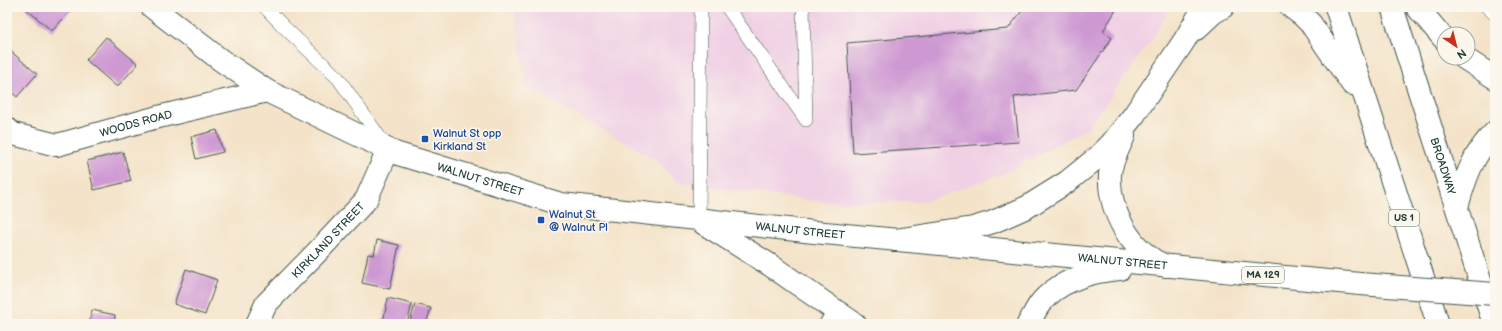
<svg xmlns="http://www.w3.org/2000/svg" width="1502" height="331" viewBox="0 0 1502 331" font-family="'Balsamiq Sans',sans-serif">
<rect width="100%" height="100%" fill="#fbf7ec"/>
<filter id="ink" filterUnits="userSpaceOnUse"><feTurbulence type="fractalNoise" baseFrequency=".025" numOctaves="2"/><feDisplacementMap in="SourceGraphic" scale="8" xChannelSelector="R" yChannelSelector="G"/><feConvolveMatrix kernelMatrix="1 2 1 2 8 2 1 2 1" color-interpolation-filters="sRGB"/></filter>
<filter id="wash" filterUnits="userSpaceOnUse"><feTurbulence type="fractalNoise" baseFrequency=".012" numOctaves="4" result="noise"/><feDisplacementMap in="SourceGraphic" scale="16" xChannelSelector="R" yChannelSelector="G"/><feGaussianBlur stdDeviation="0.9" result="paint"/><feColorMatrix in="noise" values="0 0 0 0 0 0 0 0 0 0 0 0 0 0 0 0 0 1.4 0 .05"/><feComposite in="paint" operator="in"/></filter>
<g filter="url(#wash)">
<rect width="100%" height="100%" fill="#f4e3c9"/>
<polygon fill="#f0d0e5" points="514,7 1170,7 1154,36 1088,128 1003,174 923,202 822,202 677,182 655,159 527,87"/>
<g id="blocks">
<g fill="#ce98d3">
<polygon points="24,7 72,7 73,8 52,31"/>
<polygon points="1025,7 1118,7 1103,31 1112,38 1076,90 1014,97 1019,142 853,153 847,43 1008,29"/>
<polygon points="106,37 138,64 117,87 86,60"/>
<polygon points="7,48 37,74 17,97 7,88"/>
<polygon points="217,130 223,152 196,159 191,137"/>
<polygon points="123,152 131,181 94,190 87,161"/>
<polygon points="377,240 399,245 390,289 362,283 368,254 374,255"/>
<polygon points="186,269 217,280 205,315 174,304"/>
<polygon points="388,298 412,304 407,324 393,324 383,322"/>
<polygon points="415,304 431,308 426,324 418,324 410,322"/>
<polygon points="92,310 115,315 114,324 89,324"/>
</g>
</g>
</g>
<g filter="url(#ink)">
<use href="#blocks" fill-opacity="0" stroke="#3f564a" stroke-width="1"/>
<g fill="none" stroke-linecap="round" stroke-linejoin="round">
<defs>
<g id="service">
<polyline points="265,7 284,27 338,78 385,145"/>
<polyline points="727,7 806,120 803,7"/>
<polyline points="1487,7 1495,14"/>
<polyline points="699,220 701,7"/>
</g>
<g id="minor">
<path id="s1" d="M7,129l6,5 44,11 97,-27 113,-27"/>
<path id="s2" d="M257,324l9,-20 56,-57 44,-47 22,-50"/>
<polyline points="831,324 839,313"/>
</g>
<g id="primary">
<path id="s3" d="M152,7l70,54 45,30 128,62 166,51 253,28 546,52"/>
<polyline points="703,223 770,265 855,324"/>
<path d="M1028,324c4,-6 7,-13 11,-19 18,-24 52,-34 81,-36"/>
</g>
<g id="trunk">
<polyline points="1291,7 1303,16 1311,24 1352,84"/>
<polyline points="1336,7 1438,324"/>
<path id="s4" d="M1392,7l102,317"/>
<polyline points="1417,7 1444,39"/>
<polyline points="1196,29 1213,13 1223,7"/>
<polyline points="1464,58 1495,78"/>
<path d="M1124,136c-5,12 -13,25 -14,38 -2,36 21,79 56,92"/>
<path d="M1457,207c8,-28 16,-54 38,-75"/>
<polyline points="895,240 973,228 993,222 1027,207 1067,182 1099,156 1111,144 1134,115 1184,41 1204,7"/>
</g>
</defs>
<use href="#service" stroke="#3f564a" stroke-width="14"/>
<use href="#minor" stroke="#3f564a" stroke-width="24"/>
<use href="#primary" stroke="#3f564a" stroke-width="24"/>
<use href="#trunk" stroke="#3f564a" stroke-width="24"/>
<use href="#service" stroke="#fff" stroke-width="13"/>
<use href="#minor" stroke="#fff" stroke-width="22"/>
<use href="#primary" stroke="#fff" stroke-width="22"/>
<use href="#trunk" stroke="#fff" stroke-width="22"/>
<defs>
<polyline id="primary-bridge" points="1360,284 1495,294"/>
</defs>
<use href="#primary-bridge" stroke="#3f564a" stroke-width="24" stroke-linecap="butt"/>
<use href="#primary-bridge" stroke="#fff" stroke-width="22"/>
</g>
</g>
<g fill="#1a4fb4" stroke="#fbf7ec" stroke-width="1.5">
<rect x="421" y="135" width="8" height="8" rx="2"/>
<rect x="537" y="216" width="8" height="8" rx="2"/>
</g>
<g text-anchor="middle" dominant-baseline="central" stroke-width="3.5" stroke-linejoin="round" paint-order="stroke">
<g fill="#fbf7ec" stroke="#61756b" stroke-width="1">
<rect x="1389" y="210" width="30" height="16" rx="3"/>
<rect x="1242" y="267" width="42" height="16" rx="3"/>
</g>
<g font-size="10" font-weight="bold" fill="#1f3d34">
<text x="1404" y="218">US 1</text>
<text x="1263" y="275">MA 129</text>
</g>
<g font-size="11" fill="#1f3d34" stroke="#fbf7ec">
<text stroke="none"><textPath href="#s1" startOffset="135">WOODS ROAD</textPath></text>
<text stroke="none"><textPath href="#s4" startOffset="167">BROADWAY</textPath></text>
<text stroke="none"><textPath href="#s3" startOffset="374">WALNUT STREET</textPath></text>
<text stroke="none"><textPath href="#s3" startOffset="699">WALNUT STREET</textPath></text>
<text stroke="none"><textPath href="#s2" startOffset="111">KIRKLAND STREET</textPath></text>
<text stroke="none"><textPath href="#s3" startOffset="1023">WALNUT STREET</textPath></text>
</g>
<g font-size="11" fill="#164399" stroke="#fbf7ec" text-anchor="start">
<text x="433" y="133">Walnut St opp<tspan x="433" dy="13">Kirkland St</tspan></text>
<text x="549" y="214">Walnut St<tspan x="549" dy="13">@ Walnut Pl</tspan></text>
</g>
</g>
<rect width="1502" height="331" fill="none" stroke="#fbf7ec" stroke-width="24"/>
<g transform="translate(1456 46) rotate(145)"><circle r="19" fill="#fbf7ec" stroke="#a3ada2"/>
<path d="M0-3L7 15L0 10L-7 15Z" fill="#c8321e"/>
<text y="-6" font-size="11" font-weight="bold" text-anchor="middle" fill="#1f3d34">N</text>
</g>
</svg>
